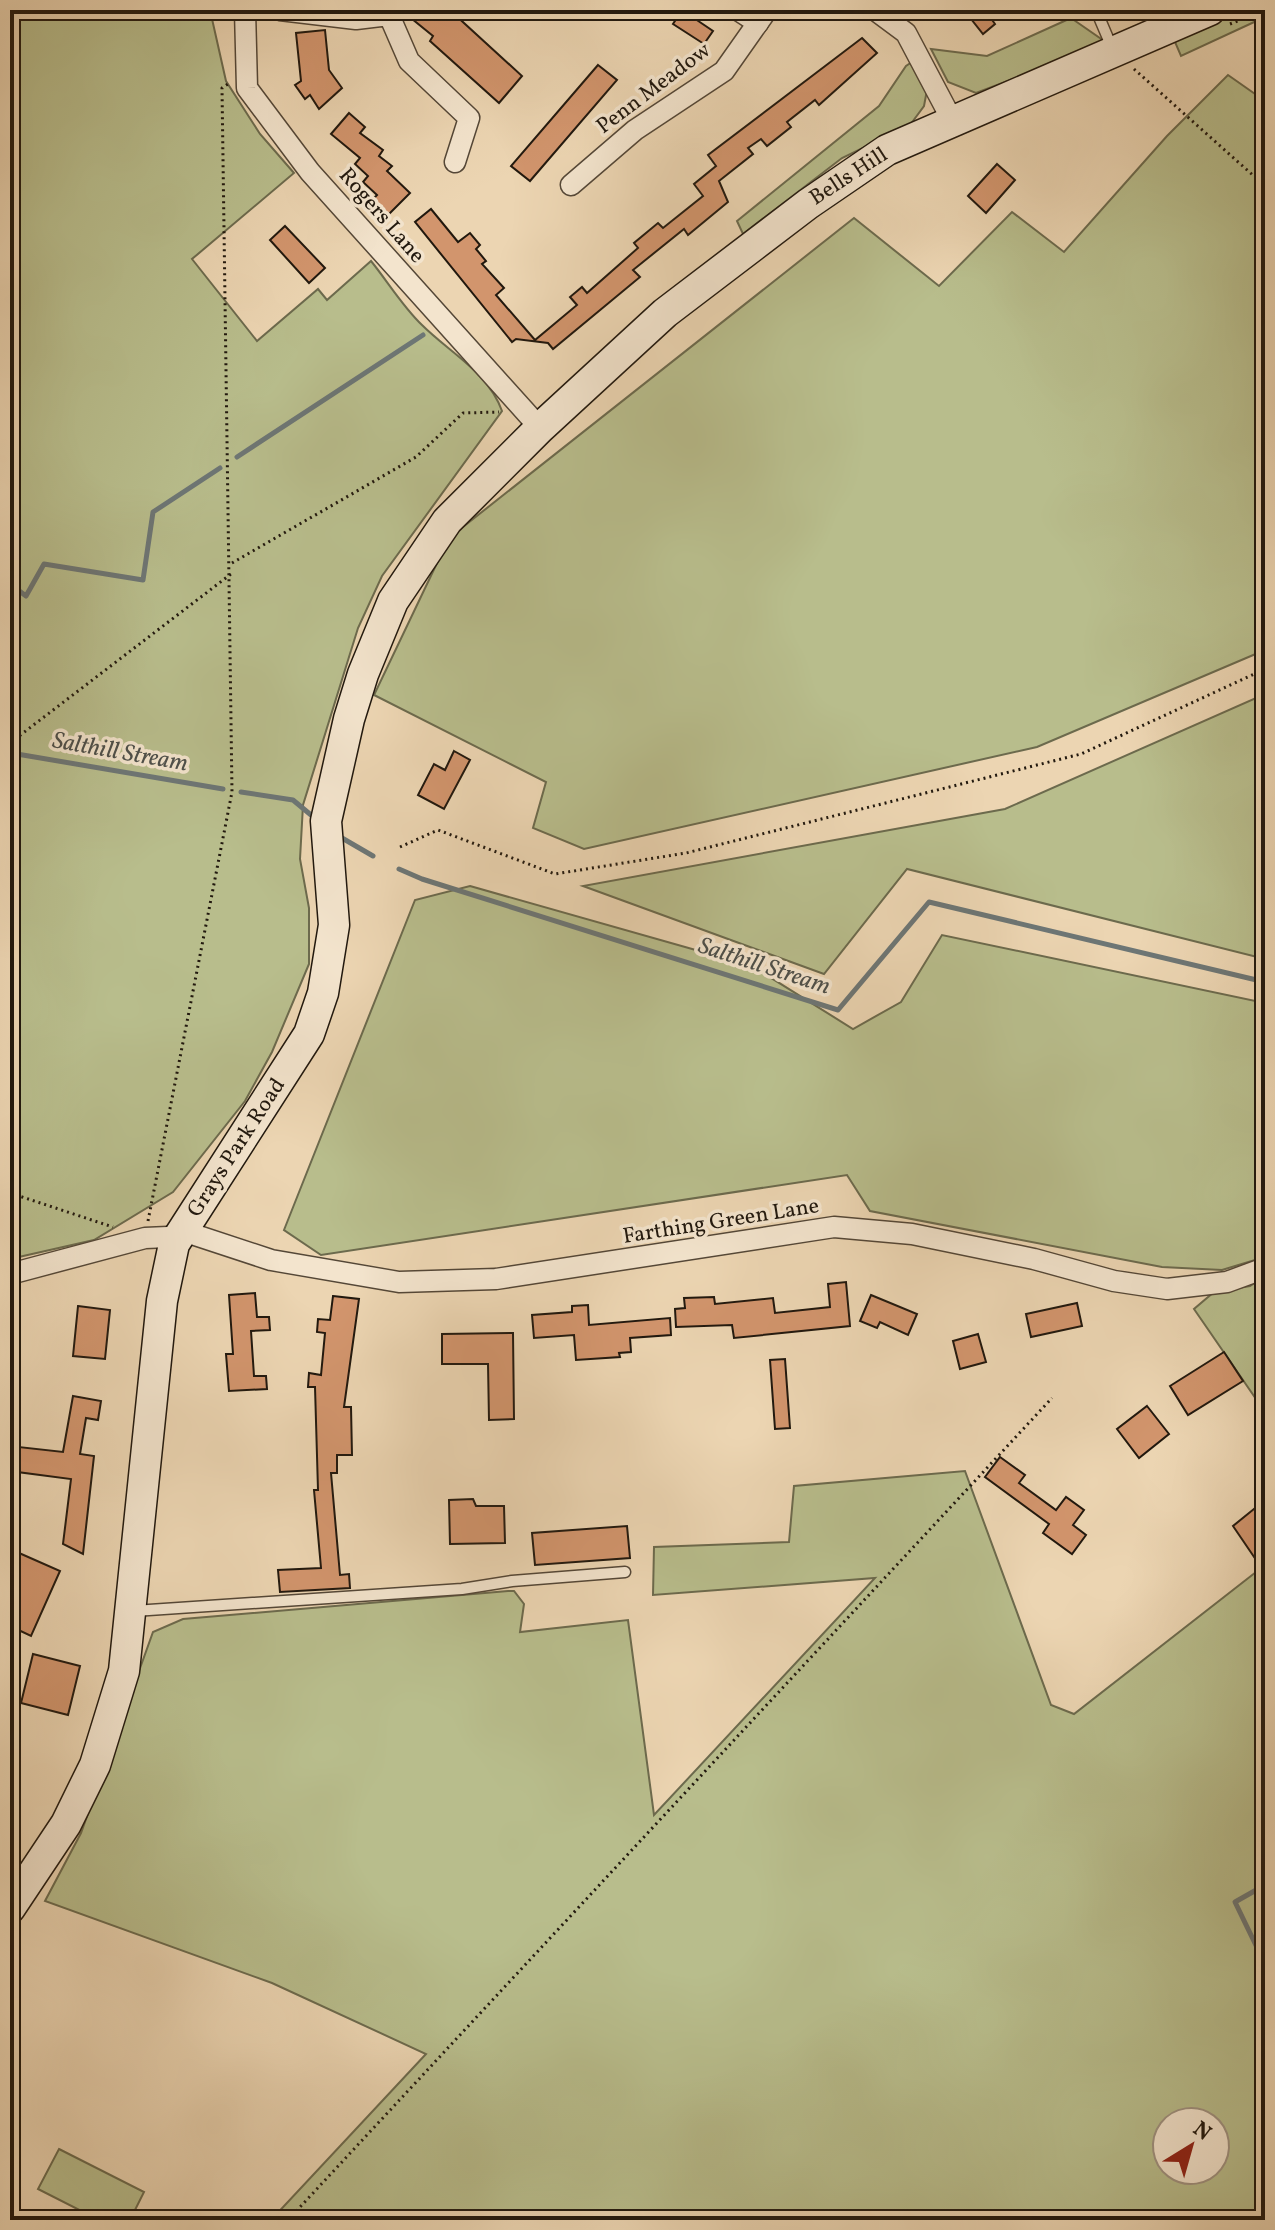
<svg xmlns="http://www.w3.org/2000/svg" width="1275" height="2230" viewBox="0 0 1275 2230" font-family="Vollkorn,serif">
<rect width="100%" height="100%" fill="#ecd5b2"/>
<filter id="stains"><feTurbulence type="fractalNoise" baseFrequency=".0025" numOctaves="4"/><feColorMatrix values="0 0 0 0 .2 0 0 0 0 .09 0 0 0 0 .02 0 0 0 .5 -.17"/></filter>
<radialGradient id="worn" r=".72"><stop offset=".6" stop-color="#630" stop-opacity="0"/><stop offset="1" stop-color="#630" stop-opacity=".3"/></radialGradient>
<g fill="#b8bd8c" stroke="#6c6a4d" stroke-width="2" fill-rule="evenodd">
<path d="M10,10h200l16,71 34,53 34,39 -102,86 65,82 61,-52 9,11 44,-39c17,21 32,46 51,64 28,28 66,47 80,86l-120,165 -24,52 -55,177 -3,54 9,49v56l-37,88 -27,49 -72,91 -79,48 -84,19z"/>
<polygon points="1226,10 1265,10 1265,17 1181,56 1175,42"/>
<polygon points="1071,18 1107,43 976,93 948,82 931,49 987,56"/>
<polygon points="915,60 927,90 924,106 910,125 842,158 743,234 737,221 879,106 906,66"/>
<polygon points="1228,75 1265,101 1265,650 1037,747 584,849 533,828 546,782 374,695 449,538 854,218 939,286 1012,212 1064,252 1167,136"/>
<polygon points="1265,694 1265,959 907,869 824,974 583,886 1005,809"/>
<polygon points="470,886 752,966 853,1029 901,1002 942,935 1265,1003 1265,1257 1222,1270 1162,1267 870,1211 847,1175 321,1255 284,1230 415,900"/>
<polygon points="1265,1276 1265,1412 1194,1309 1214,1292 1250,1286"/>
<path d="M965,1471l86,234 23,9 191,-149v655h-994l155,-166 -154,-71 -227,-82 36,-68 72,-201 30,-13 325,-28h6l10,13 -4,28 108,-12 26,195 221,-237 -222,17 1,-48 135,-5 5,-56zM1167,2122h48v48h-48z"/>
<polygon points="59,2149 144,2192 130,2220 99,2220 38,2189"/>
</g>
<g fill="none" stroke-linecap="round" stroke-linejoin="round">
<g stroke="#6d7675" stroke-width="5">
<polyline points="237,457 423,335"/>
<polyline points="10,584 26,596 44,564 143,580 153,512 220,468"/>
<polyline points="11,753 223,789"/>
<polyline points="241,792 293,800 311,815"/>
<polyline points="342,838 373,856"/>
<polyline points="399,869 422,879 838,1010 929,902 1265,982"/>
<polyline points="1265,1885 1235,1902 1265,1964"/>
</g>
</g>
<g fill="#d2956d" stroke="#21180e" stroke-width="2">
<polygon points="401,10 442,10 450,16 453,13 522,76 499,103 430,41 433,36"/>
<polygon points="682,10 713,31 704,44 673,24"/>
<polygon points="964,10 985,10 995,24 983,34"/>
<polygon points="325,30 329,70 342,88 319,109 310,95 305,99 295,85 301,81 296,33"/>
<polygon points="862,38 877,53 819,105 815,100 787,122 791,127 767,146 761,139 748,148 753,154 719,181 728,202 688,235 684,229 633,270 640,277 553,349 548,343 516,339 512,342 415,222 431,209 458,242 470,233 480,245 476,249 486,261 482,264 504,288 496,295 535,340 577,305 570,297 582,287 587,293 638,248 634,243 658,223 663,228 703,196 694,184 716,166 708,155"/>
<polygon points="598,65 617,80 530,181 511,166"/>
<polygon points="349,113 365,127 360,133 383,150 379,156 392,166 387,171 410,193 388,215 373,199 377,195 363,182 368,176 355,164 360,158 331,134"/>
<polygon points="997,164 1015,180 986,213 968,196"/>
<polygon points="285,226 325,268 309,283 270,240"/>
<polygon points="454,751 470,760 444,809 418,795 434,764 445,770"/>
<polygon points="846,1282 850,1326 734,1338 732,1325 676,1327 675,1309 685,1308 684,1298 714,1297 715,1304 773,1298 775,1313 830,1307 828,1284"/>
<polygon points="255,1293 257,1317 269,1317 270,1330 251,1331 254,1376 266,1376 267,1389 229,1391 226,1354 233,1354 229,1295"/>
<polygon points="871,1295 917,1314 908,1335 880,1322 877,1328 860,1321"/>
<polygon points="333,1296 359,1299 344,1407 351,1407 352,1455 337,1455 337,1473 331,1473 340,1575 349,1574 350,1588 280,1592 278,1570 321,1568 314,1490 318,1490 315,1387 308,1387 309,1373 321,1375 325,1333 317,1332 318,1319 330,1320"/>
<polygon points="1077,1303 1082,1326 1031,1337 1026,1314"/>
<polygon points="588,1305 589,1325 670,1318 671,1335 630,1338 631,1352 619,1353 620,1357 576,1360 574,1335 534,1338 532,1315 572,1312 572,1306"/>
<polygon points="78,1306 110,1310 105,1359 73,1356"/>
<polygon points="513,1333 514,1419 489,1420 488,1364 442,1364 442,1334"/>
<polygon points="978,1334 986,1362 960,1369 953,1341"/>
<polygon points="1224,1352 1243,1381 1188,1415 1170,1386"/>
<polygon points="785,1359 790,1428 775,1429 770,1360"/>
<polygon points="73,1396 101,1401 98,1420 86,1418 80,1454 94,1456 83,1554 63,1544 71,1479 10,1471 10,1446 63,1452"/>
<polygon points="1147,1406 1169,1434 1139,1458 1117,1429"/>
<polygon points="1000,1457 1025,1475 1019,1483 1056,1510 1066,1497 1084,1510 1073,1525 1086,1535 1072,1554 1043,1533 1049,1524 985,1477"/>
<polygon points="473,1499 476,1506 504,1506 505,1543 450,1544 449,1500"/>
<polygon points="1265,1500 1265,1538 1259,1540 1265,1550 1265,1573 1233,1526"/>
<polygon points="627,1526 630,1558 535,1565 532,1533"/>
<polygon points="10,1549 60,1571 31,1636 10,1626"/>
<polygon points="33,1654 80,1666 68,1715 21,1703"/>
</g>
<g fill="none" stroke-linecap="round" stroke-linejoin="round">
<defs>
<g id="lane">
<polyline points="1096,10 1113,50"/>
<polyline points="134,1611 462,1589 512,1581 625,1572"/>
</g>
<g id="street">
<polyline points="245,10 247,88 310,172 540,428"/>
<polyline points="280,10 356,19 389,15 409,61 469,118 455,162"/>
<polyline points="738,10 758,23"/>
<polyline points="875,10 906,33 953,122"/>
<polyline points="571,185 635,130 724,71 767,10"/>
<polyline points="183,1231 271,1260 399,1282 496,1279 834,1227 912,1234 1034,1259 1114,1281 1167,1289 1227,1282 1265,1268"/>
<polyline points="10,1274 145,1238 168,1237 174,1244"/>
</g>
<polyline id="secondary" points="10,1908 66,1824 95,1765 124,1671 162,1301 174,1244 309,1034 323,993 334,925 326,821 349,719 363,674 393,601 447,521 540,428 665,313 808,204 887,150 1210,10"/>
</defs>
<use href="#lane" stroke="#544737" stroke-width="13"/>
<use href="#street" stroke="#544737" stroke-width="23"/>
<use href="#secondary" stroke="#21180e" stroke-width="33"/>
<g stroke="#21180e" stroke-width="3" stroke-dasharray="2 4" stroke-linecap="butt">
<polyline points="10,12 16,10"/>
<polyline points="1230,24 1265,10"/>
<polyline points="1134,69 1265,186"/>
<polyline points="232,563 416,457 463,413 499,412"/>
<polyline points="10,743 231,574"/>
<polyline points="400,847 438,830 555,874 686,853 1081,754 1265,669"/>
<polyline points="10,1193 113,1227"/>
<polyline points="148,1221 232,792 222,88 228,84"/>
<polyline points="288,2220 1052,1398"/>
</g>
<use href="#lane" stroke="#f3e4cd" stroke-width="10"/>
<use href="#street" stroke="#f3e4cd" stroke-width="20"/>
<use href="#secondary" stroke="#f3e4cd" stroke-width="30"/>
</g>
<g text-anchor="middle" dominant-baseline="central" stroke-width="7" stroke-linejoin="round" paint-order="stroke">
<g font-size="22" fill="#21180e" stroke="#f3e4cd">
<text transform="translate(654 89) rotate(-37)">Penn Meadow</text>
<text transform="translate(849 177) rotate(-33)">Bells Hill</text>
<text transform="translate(381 216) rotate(49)">Rogers Lane</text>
<text transform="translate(237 1148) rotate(-57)">Grays Park Road</text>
<text transform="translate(721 1222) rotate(-9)">Farthing Green Lane</text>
</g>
<g font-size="24" font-style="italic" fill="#4d4f4a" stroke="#f3e4cd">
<text transform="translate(120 753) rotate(10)">Salthill Stream</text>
<text transform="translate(764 967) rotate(18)">Salthill Stream</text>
</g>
</g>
<rect width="1275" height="2230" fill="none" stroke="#ecd5b2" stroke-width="40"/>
<rect x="12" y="12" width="1251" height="2206" fill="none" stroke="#21180e" stroke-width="4"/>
<rect x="20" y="20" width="1235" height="2190" fill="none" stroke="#21180e" stroke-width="2"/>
<g transform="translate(1191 2146) rotate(37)"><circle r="38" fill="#f3e4cd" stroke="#9f9281" stroke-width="2"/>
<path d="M0-6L14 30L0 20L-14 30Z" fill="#8f2418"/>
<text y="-12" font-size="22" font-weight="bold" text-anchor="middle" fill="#21180e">N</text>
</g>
<rect width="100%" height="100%" filter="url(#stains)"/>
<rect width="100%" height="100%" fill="url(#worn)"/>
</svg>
